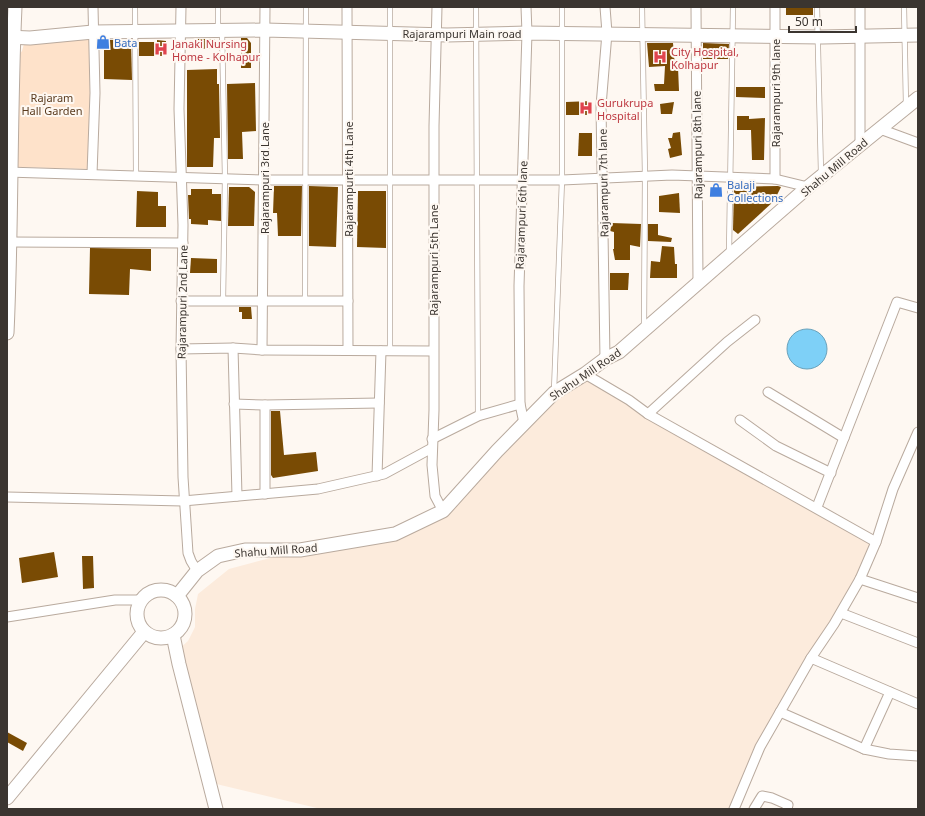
<svg xmlns="http://www.w3.org/2000/svg" width="925" height="816" viewBox="0 0 925 816" font-family="'Noto Sans',sans-serif">
<rect width="100%" height="100%" fill="#fef8f2"/>
<polygon fill="#fcebdc" points="585,374 876,542 793,689 734,809 321,809 208,782 178,650 188,641 195,627 195,609 198,594 229,569 300,550 395,534 440,512 534,412"/>
<polygon fill="#fee2ca" points="89,37 90,100 88,169 14,167 17,57 22,51 25,40"/>
<circle fill="#7ed0f7" stroke="#6aa2bb" cx="807" cy="349" r="20"/>
<g fill="#794b04">
<rect x="786" y="7" width="27" height="8"/>
<polygon points="241,38 247,38 251,43 251,68 241,68"/>
<polygon points="197,39 215,39 215,48 198,49"/>
<polygon points="104,40 131,40 132,80 104,79"/>
<polygon points="157,40 166,41 165,56 139,56 139,42 157,42"/>
<polygon points="647,43 673,43 675,67 678,67 679,91 655,91 654,84 664,84 665,66 649,67"/>
<polygon points="703,43 729,44 728,59 703,59"/>
<polygon points="217,69 217,84 219,84 220,138 214,138 213,167 187,167 187,70"/>
<polygon points="255,83 256,131 242,132 243,159 228,159 227,84"/>
<polygon points="736,87 765,87 765,98 736,97"/>
<polygon points="591,101 592,115 566,115 566,102"/>
<polygon points="674,102 672,114 661,114 660,104"/>
<polygon points="737,116 749,116 749,119 765,118 764,160 752,160 751,130 737,130"/>
<polygon points="680,132 682,155 670,158 668,149 671,148 668,138 672,138 673,133"/>
<polygon points="579,133 592,133 592,156 578,156"/>
<polygon points="274,186 302,186 301,236 278,236 277,213 273,213"/>
<polygon points="309,186 338,187 336,247 309,246"/>
<polygon points="229,187 249,187 255,192 254,226 228,226"/>
<polygon points="734,187 778,186 781,187 774,201 738,234 733,230"/>
<polygon points="191,189 212,189 212,194 221,194 221,221 208,220 208,225 191,224 191,219 189,219 188,195 191,195"/>
<polygon points="137,191 158,192 158,206 166,206 166,227 136,227"/>
<polygon points="358,191 386,191 386,248 357,247"/>
<polygon points="679,193 680,213 659,212 659,196"/>
<polygon points="612,223 641,224 640,247 630,245 630,260 615,260 613,249 614,249 614,232 610,231"/>
<polygon points="648,224 658,224 658,235 672,238 671,242 648,241"/>
<polygon points="662,246 674,247 675,264 677,264 677,278 650,278 651,261 660,262"/>
<polygon points="90,248 151,249 151,271 130,269 129,295 89,294"/>
<polygon points="191,258 217,259 217,273 190,273"/>
<polygon points="610,273 629,273 628,290 610,290"/>
<polygon points="239,307 251,307 252,319 242,319 242,312 239,312"/>
<polygon points="271,411 280,411 284,455 316,452 318,471 273,478 271,475"/>
<polygon points="54,552 58,577 22,583 19,558"/>
<polygon points="82,556 93,556 94,588 83,589"/>
<polygon points="7,732 27,743 23,751 7,742"/>
</g>
<g fill="none" stroke-linecap="round" stroke-linejoin="round">
<defs>
<g id="lane">
<polyline points="135,7 136,175"/>
<polyline points="476,7 478,416"/>
<polyline points="642,7 645,176 644,327"/>
<polyline points="817,7 821,173"/>
<polyline points="904,7 906,105"/>
<polyline points="218,29 218,7"/>
<polyline points="222,31 225,178 223,301"/>
<polyline points="729,253 733,7"/>
<polyline points="305,301 306,7"/>
<polyline points="390,351 390,7"/>
<polyline points="554,391 562,180 562,7"/>
</g>
<g id="street">
<polyline points="181,7 179,109 183,225 181,349 183,477 188,553 191,561 197,571"/>
<polyline points="347,7 348,350"/>
<polyline points="437,7 434,126 434,410 432,465 435,496 443,511"/>
<polyline points="605,7 607,33 601,106 605,359"/>
<polyline points="696,7 698,282"/>
<polyline points="880,129 918,143"/>
<polyline points="860,144 860,7"/>
<polyline points="7,172 265,180 562,180 672,175 775,179 808,187"/>
<polyline points="92,174 95,93 93,7"/>
<polyline points="775,179 775,7"/>
<polyline points="10,242 183,243"/>
<polyline points="181,301 348,301"/>
<polyline points="233,348 237,496"/>
<polyline points="181,349 233,348 262,350 433,351"/>
<polyline points="262,350 265,7"/>
<polyline points="585,374 629,400 648,414 876,542"/>
<polyline points="768,392 844,438"/>
<polyline points="234,404 265,405 379,403"/>
<polyline points="265,405 265,494"/>
<polyline points="648,414 727,342 755,320"/>
<polyline points="740,420 776,446 831,473"/>
<polyline points="524,423 520,404 519,286 527,33 526,7"/>
<polyline points="432,439 478,416 520,404"/>
<polyline points="377,476 381,351"/>
<polyline points="7,497 183,501 318,489 384,474 432,448"/>
<polyline points="817,507 897,302 918,308"/>
<polyline points="860,579 918,598"/>
<polyline points="841,613 918,643"/>
<polyline points="7,617 115,600 140,600"/>
<polyline points="811,658 918,704"/>
<polyline points="780,712 864,749 889,754 918,756"/>
<polyline points="864,749 890,692"/>
<polyline points="734,809 760,747 811,658 834,624 860,579 876,542 893,489 918,432"/>
<polyline points="754,809 762,796 772,798 788,805 787,809"/>
</g>
<g id="secondary">
<polyline points="7,37 30,38 93,32 265,30 447,35 527,33 822,37 918,35"/>
<path d="M7,333c5,-108 3,-217 8,-326"/>
<circle cx="161" cy="614" r="24"/>
<polyline points="177,596 197,571 218,556 245,550 300,550 395,534 443,511 497,451 554,393 585,374 605,359 619,352 808,187 918,98"/>
<polyline points="173,635 179,664 216,809"/>
<polyline points="7,798 144,632"/>
</g>
</defs>
<use href="#lane" stroke="#b9aa9e" stroke-width="6"/>
<use href="#street" stroke="#b9aa9e" stroke-width="11"/>
<use href="#secondary" stroke="#b9aa9e" stroke-width="15"/>
<use href="#lane" stroke="#fff" stroke-width="4.5"/>
<use href="#street" stroke="#fff" stroke-width="9"/>
<use href="#secondary" stroke="#fff" stroke-width="13"/>
</g>
<defs>
<symbol id="shop-bare" viewBox="-9 -9 18 18"><path d="M-5-2.5h2.3a2.7 3.5 0 0 1 5.4 0H5L5.5 6h-11ZM-1.5-2.5h3a1.5 2.3 0 0 0-3 0Z" fill="#3f7fe0" stroke="#fef8f2" stroke-width="2.5" paint-order="stroke"/></symbol>
<symbol id="hospital-bare" viewBox="-9 -9 18 18"><path d="M-5-5h3v3.5h4V-5h3V5h-3V1.5h-4V5h-3Z" fill="#e0444e" stroke="#fef8f2" stroke-width="2.5" paint-order="stroke"/></symbol>
</defs>
<g fill-rule="evenodd">
<use href="#shop-bare" x="93" y="32" width="20" height="20"/>
<use href="#hospital-bare" x="151" y="39" width="20" height="20"/>
<use href="#hospital-bare" x="650" y="47" width="20" height="20"/>
<use href="#hospital-bare" x="576" y="98" width="20" height="20"/>
<use href="#shop-bare" x="706" y="180" width="20" height="20"/>
</g>
<g text-anchor="middle" dominant-baseline="central" stroke-width="4" stroke-linejoin="round" paint-order="stroke">
<g font-size="11" fill="#3b3530" stroke="#fef8f2">
<text x="462" y="33">Rajarampuri Main road</text>
<text transform="translate(775 93) rotate(-90)">Rajarampuri 9th lane</text>
<text transform="translate(697 145) rotate(-91)">Rajarampuri 8th lane</text>
<text transform="translate(834 167) rotate(-40)">Shahu Mill Road</text>
<text transform="translate(264 178) rotate(-90)">Rajarampuri 3rd Lane</text>
<text transform="translate(348 179) rotate(-90)">Rajarampurti 4th Lane</text>
<text transform="translate(603 183) rotate(-91)">Rajarampuri 7th lane</text>
<text transform="translate(521 215) rotate(-88)">Rajarampuri 6th lane</text>
<text transform="translate(433 260) rotate(-90)">Rajarampuri 5th Lane</text>
<text transform="translate(182 302) rotate(-89)">Rajarampuri 2nd Lane</text>
<text transform="translate(585 374) rotate(-34)">Shahu Mill Road</text>
<text transform="translate(276 550) rotate(-4)">Shahu Mill Road</text>
</g>
<g font-size="11" fill="#366cbe" stroke="#fef8f2" text-anchor="start">
<text x="114" y="42">Bata</text>
<text x="727" y="184">Balaji<tspan x="727" dy="13">Collections</tspan></text>
</g>
<g font-size="11" fill="#be3a42" stroke="#fef8f2" text-anchor="start">
<text x="172" y="43">Janaki Nursing<tspan x="172" dy="13">Home - Kolhapur</tspan></text>
<text x="671" y="51">City Hospital,<tspan x="671" dy="13">Kolhapur</tspan></text>
<text x="597" y="102">Gurukrupa<tspan x="597" dy="13">Hospital</tspan></text>
</g>
<g font-size="11" fill="#5b3c1f" stroke="#fef8f2">
<text x="52" y="97">Rajaram<tspan x="52" dy="13">Hall Garden</tspan></text>
</g>
</g>
<rect width="925" height="816" fill="none" stroke="#3b3530" stroke-width="16"/>
<path d="M789 26v6h67v-6" fill="none" stroke="#3b3530" stroke-width="2"/>
<text x="795" y="26" font-size="12" fill="#3b3530" stroke="#fef8f2" stroke-width="3" paint-order="stroke">50 m</text>
</svg>
